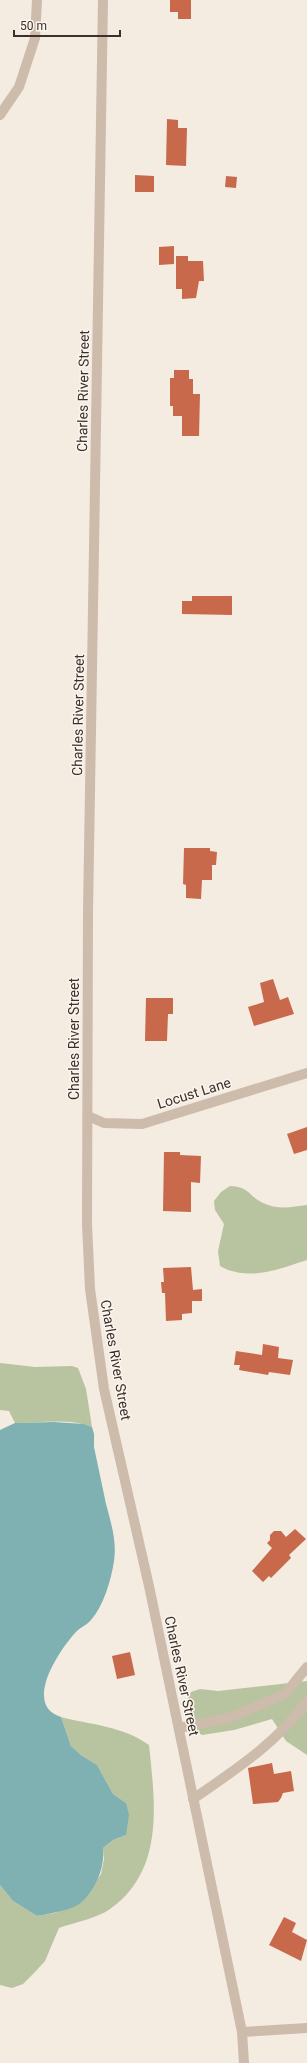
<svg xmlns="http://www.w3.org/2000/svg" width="307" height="2063" viewBox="0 0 307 2063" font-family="Roboto,sans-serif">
<rect width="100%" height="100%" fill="#f4ebe1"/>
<g fill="#b8c4a0">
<path d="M230,1186c20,1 17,9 33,17 14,7 29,4 44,2v55c-28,9 -59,22 -87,6l-2,-15 6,-27 -9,-14 -1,-9 7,-9z"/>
<path d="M0,1363l35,4 37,-1 6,2 8,21 6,38c-23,-9 -52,-4 -77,-4l-6,-12 -9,-1z"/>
<polygon points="307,1681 307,1755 286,1741 272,1719 234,1730 202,1735 193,1730 187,1700 191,1692 200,1689 218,1691"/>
<path d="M61,1717c30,8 62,9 88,28 6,58 16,125 -39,164 -14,10 -35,13 -51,19l-14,33 -10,11 -12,12 -11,4 -12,-3v-100l13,16 24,15 18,-3 26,-10 20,-29 3,-15 -1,-11 10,-8 13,-5v-32l-13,-9 -16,-29 -16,-10 -10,-9z"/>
</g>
<path fill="#7fb0b2" d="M54,1422l30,2 8,3 2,7v13c4,19 8,38 12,57 5,19 11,37 8,57 -3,19 -10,44 -23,59 -4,5 -12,8 -16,13 -17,19 -52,72 -14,84l10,29 10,9 16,10 16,29 13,9 3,12 -3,20 -13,5 -10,8c2,20 -7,40 -21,54 -8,8 -34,12 -45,14l-24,-15 -13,-16v-455l15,-7z"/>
<g fill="#c8694b">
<polygon points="170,0 191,0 191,19 178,19 178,12 170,12"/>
<polygon points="167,119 178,120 178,128 187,128 186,166 166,165"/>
<polygon points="135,175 154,176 154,192 135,192"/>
<polygon points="226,176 237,177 236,188 225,187"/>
<polygon points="174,246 174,264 159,265 159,247"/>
<polygon points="176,256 188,256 188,261 203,261 204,281 199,281 196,298 182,299 182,289 176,289"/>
<polygon points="174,370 189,370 189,379 193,379 193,394 200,394 199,436 182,436 182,416 173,416 173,406 170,406 170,378 174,378"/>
<polygon points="192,596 232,596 232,615 182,614 182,601 192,601"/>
<polygon points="184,848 210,848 210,851 217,852 216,865 212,865 212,880 202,880 201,899 186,898 186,885 183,884"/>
<polygon points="273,979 280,1000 288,997 294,1014 254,1026 248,1007 264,1002 260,983"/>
<polygon points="146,998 173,998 173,1014 168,1014 167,1041 145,1041"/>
<polygon points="307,1127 307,1150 294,1154 287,1134"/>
<polygon points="164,1152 180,1152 180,1155 201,1156 200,1183 191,1182 191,1212 163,1211"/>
<polygon points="191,1267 193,1290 202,1289 202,1301 192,1301 192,1313 182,1314 182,1320 166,1321 165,1293 162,1293 161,1282 164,1282 163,1268"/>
<polygon points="263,1344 279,1347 278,1358 293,1360 290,1375 269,1372 268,1375 239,1370 240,1365 234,1365 236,1351 262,1355"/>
<polygon points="295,1529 306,1539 289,1555 291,1558 271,1578 269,1576 263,1582 252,1571 272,1548 267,1543 270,1540 270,1535 274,1531 281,1531 286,1537"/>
<polygon points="130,1652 135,1675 117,1679 112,1656"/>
<polygon points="272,1763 274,1774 291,1771 294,1791 283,1793 281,1798 278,1802 253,1804 248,1768"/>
<polygon points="284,1917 296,1923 292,1932 307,1940 301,1961 269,1945"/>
</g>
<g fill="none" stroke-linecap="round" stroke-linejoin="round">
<g stroke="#cdbbac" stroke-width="10">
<polyline points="103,0 88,912 87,1224 90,1289 104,1389 149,1586 242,2032 244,2063"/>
<polyline points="0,115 19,87 35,38 37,0"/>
<polyline points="88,1116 104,1123 142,1124 307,1073"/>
<polyline points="179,1728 229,1718 285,1694 307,1667"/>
<path d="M193,1799c42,-29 84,-56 114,-98"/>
<polyline points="242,2032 307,2028"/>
</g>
</g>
<g text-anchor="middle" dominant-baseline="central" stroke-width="3" stroke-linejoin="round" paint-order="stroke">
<g font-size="14" fill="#3b302b" stroke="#fbf5ee">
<text transform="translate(83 391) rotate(-89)">Charles River Street</text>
<text transform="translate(78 715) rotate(-89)">Charles River Street</text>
<text transform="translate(74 1039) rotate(-90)">Charles River Street</text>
<text transform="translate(194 1093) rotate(-17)">Locust Lane</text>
<text transform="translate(116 1360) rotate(80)">Charles River Street</text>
<text transform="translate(182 1676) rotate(78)">Charles River Street</text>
</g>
</g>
<path d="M14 30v6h106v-6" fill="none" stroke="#3b302b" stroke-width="2"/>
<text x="20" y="30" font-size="12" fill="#3b302b" stroke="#fbf5ee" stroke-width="3" paint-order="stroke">50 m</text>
</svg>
